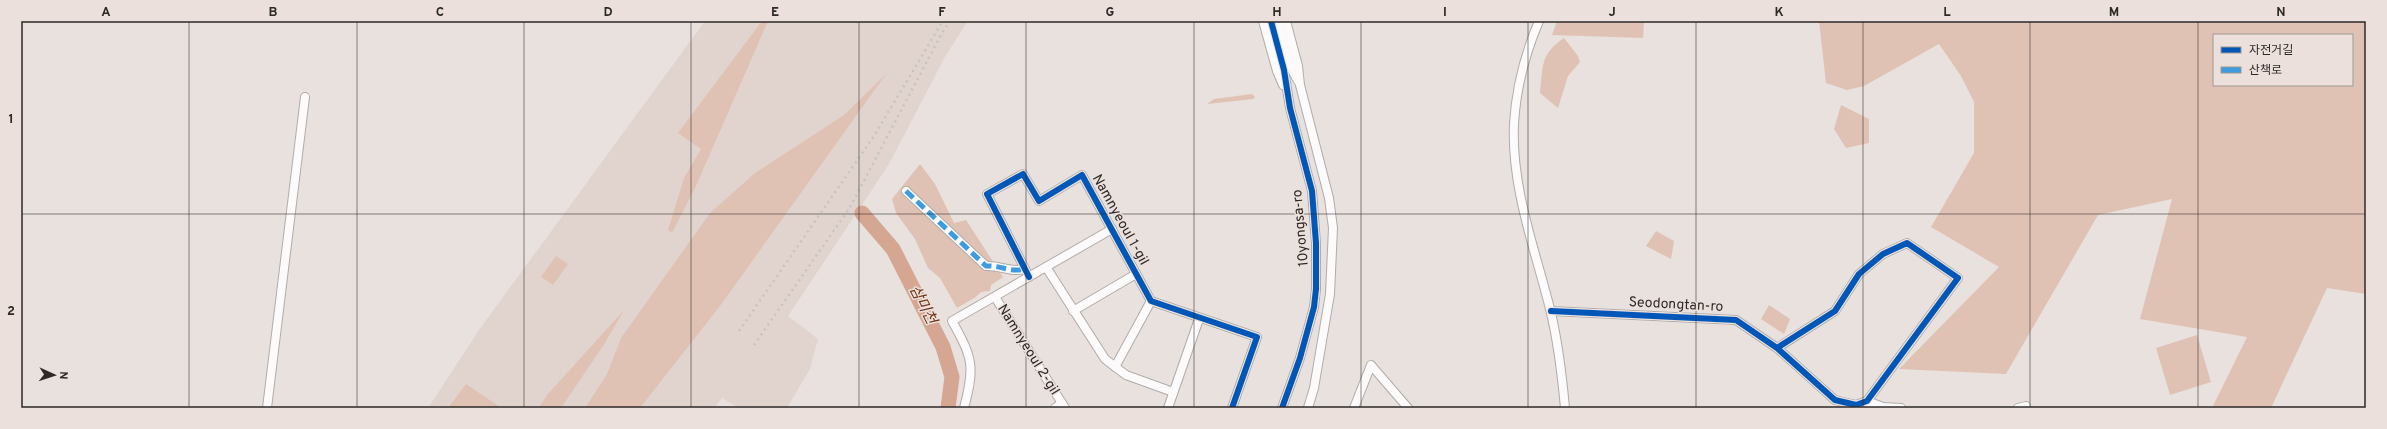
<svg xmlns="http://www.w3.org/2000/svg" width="2387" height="429" viewBox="0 0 2387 429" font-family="Overpass,'Noto Sans KR',sans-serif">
<rect width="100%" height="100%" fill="#e8e1de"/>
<polygon fill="#e1d4ce" points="705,21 968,21 946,55 889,164 788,316 818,339 810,369 787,408 739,408 722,398 714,408 428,408 479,330"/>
<g fill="#e0c2b4" fill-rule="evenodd">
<polygon points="762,21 768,21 696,186 672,233 668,230 684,178 701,149 678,133"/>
<polygon points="1557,21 1644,21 1643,38 1552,35"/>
<path d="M1819,21h547v273l-39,-6 -56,120h-59l35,-71 -107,-18 32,-120 -74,16 -92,159 -107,-5 100,-102 -68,-40 43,-74v-51l-13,-26 -22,-32 -75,42 -17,4 -21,-7zM2214,35h138v50h-138z"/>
<path d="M1564,38l14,18 2,6 -12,14 -10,32 -18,-15c3,-26 0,-39 24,-55z"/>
<polygon points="886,74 720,306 640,408 585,408 607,374 621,338 710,213 755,173 844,115"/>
<polygon points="1252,94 1255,97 1253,99 1207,104 1214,99"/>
<polygon points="1841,105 1869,119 1869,143 1846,148 1834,129"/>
<polygon points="920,164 935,184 954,223 966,220 1003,277 991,285 990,291 981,292 976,297 957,308 940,278 928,268 915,239 896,213 892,199"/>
<polygon points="1656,231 1674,241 1671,259 1646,246"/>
<polygon points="556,256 568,264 553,285 541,277"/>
<polygon points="1769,305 1790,319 1784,334 1761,319"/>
<polygon points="624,310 605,343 561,408 539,408 547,395"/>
<polygon points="2197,335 2211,382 2170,395 2156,348"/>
<polygon points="466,384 500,407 448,408"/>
</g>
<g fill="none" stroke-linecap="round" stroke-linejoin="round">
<polyline stroke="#d5a792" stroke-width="15" points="862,213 893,249 943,347 952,377 948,408"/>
<defs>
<g id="minor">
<polyline points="1263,21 1277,71 1283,85"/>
<polyline points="1271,21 1284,70 1290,108 1312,191 1316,243 1316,289 1314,307 1300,358 1282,408"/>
<polyline points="1278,21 1291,68 1298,81"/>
<polyline points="1286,21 1298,66 1300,85 1329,198 1333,228 1330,294 1314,388 1308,408"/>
<path d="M1539,21c-14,33 -23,67 -25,103 -3,63 21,125 36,185 8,32 12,66 15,99"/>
<path d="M906,191l80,75c14,-1 25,7 39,3"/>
<polyline points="1046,267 1105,359 1126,375 1173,392"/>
<polyline points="1029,277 987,194 1023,174 1039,201 1082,175 1151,301 1257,337 1232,408"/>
<polyline points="995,297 1065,408"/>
<polyline points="1073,311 1136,274"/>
<polyline points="1551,311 1736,320 1777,348 1835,400 1856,405 1867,401 1958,278 1907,243 1883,254 1859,274 1835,311 1777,348"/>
<polyline points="1115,367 1151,301"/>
<polyline points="267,408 305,97"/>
<path d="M964,408c11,-41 9,-50 -12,-87l160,-92"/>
<polyline points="1055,408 1062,403"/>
<polyline points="1168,408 1199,319"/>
<polyline points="1354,408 1371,365 1408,408"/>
<polyline points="1867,408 1867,401 1883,407 1901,408"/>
<polyline points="2018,408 2026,406 2026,408"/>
</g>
</defs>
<use href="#minor" stroke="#b0aca9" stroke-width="10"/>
<use href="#minor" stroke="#fcfafa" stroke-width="8"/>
<g stroke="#c6c4c3" stroke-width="2.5" stroke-dasharray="2 4" stroke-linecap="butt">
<polyline points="739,331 874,136 941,24"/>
<polyline points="754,345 849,209 942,33 950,21"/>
</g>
<path stroke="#3d9ce0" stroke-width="5" stroke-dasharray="10 5" stroke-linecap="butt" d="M906,191l80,75c14,-1 25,7 39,3"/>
<defs>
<g id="cycleway">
<polyline points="1271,21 1284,70 1290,108 1312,191 1316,243 1316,289 1314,307 1300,358 1282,408"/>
<polyline points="1029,277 987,194 1023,174 1039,201 1082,175 1151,301 1257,337 1232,408"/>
<polyline points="1551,311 1736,320 1777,348 1835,400 1856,405 1867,401 1958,278 1907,243 1883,254 1859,274 1835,311 1777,348"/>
</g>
</defs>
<use href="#cycleway" stroke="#ebe0db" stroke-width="8"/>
<use href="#cycleway" stroke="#0057b8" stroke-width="6"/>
</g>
<path fill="none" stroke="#2d2927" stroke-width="1" stroke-opacity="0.55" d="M189,21v387M357,21v387M524,21v387M691,21v387M859,21v387M1026,21v387M1194,21v387M1361,21v387M1528,21v387M1696,21v387M1863,21v387M2030,21v387M2198,21v387M21,214h2345"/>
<g text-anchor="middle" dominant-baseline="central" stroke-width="3" stroke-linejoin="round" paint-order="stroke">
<g font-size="14" fill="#2d2927" stroke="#ebe0db">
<text transform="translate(1120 220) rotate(61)">Namnyeoul 1-gil</text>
<text transform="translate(1301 228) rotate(-95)">10yongsa-ro</text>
<text transform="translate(1676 305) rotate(3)">Seodongtan-ro</text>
<text transform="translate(1028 350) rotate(58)">Namnyeoul 2-gil</text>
</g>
<g font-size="15" font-style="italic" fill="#6d3314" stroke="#ebe0db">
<text transform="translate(922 305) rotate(63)">삼미천</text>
</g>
</g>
<rect width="2387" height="429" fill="none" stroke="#ebe0db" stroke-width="44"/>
<rect x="2213" y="34" width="140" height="52" fill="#ebe0db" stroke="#9f9793"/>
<rect x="2221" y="47" width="20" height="6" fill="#0057b8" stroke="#9f9793"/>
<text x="2249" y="54" font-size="12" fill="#2d2927">자전거길</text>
<rect x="2221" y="67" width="20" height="6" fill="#3d9ce0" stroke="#9f9793"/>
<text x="2249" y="74" font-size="12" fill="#2d2927">산책로</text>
<g transform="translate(54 375) rotate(93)" stroke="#ebe0db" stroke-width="3" paint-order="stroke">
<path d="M0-3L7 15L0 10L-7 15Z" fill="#2d2927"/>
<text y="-6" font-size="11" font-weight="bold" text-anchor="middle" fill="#2d2927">N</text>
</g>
<rect x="22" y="22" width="2343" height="385" fill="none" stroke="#2d2927" stroke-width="1.5"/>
<g font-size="13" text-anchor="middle" font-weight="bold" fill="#2d2927">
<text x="106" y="16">A</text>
<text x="273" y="16">B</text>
<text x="440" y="16">C</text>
<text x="608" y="16">D</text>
<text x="775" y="16">E</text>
<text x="942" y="16">F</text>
<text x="1110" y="16">G</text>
<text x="1277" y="16">H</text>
<text x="1445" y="16">I</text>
<text x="1612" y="16">J</text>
<text x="1779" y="16">K</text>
<text x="1947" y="16">L</text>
<text x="2114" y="16">M</text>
<text x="2281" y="16">N</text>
<text x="11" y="123">1</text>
<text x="11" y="315">2</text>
</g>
</svg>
